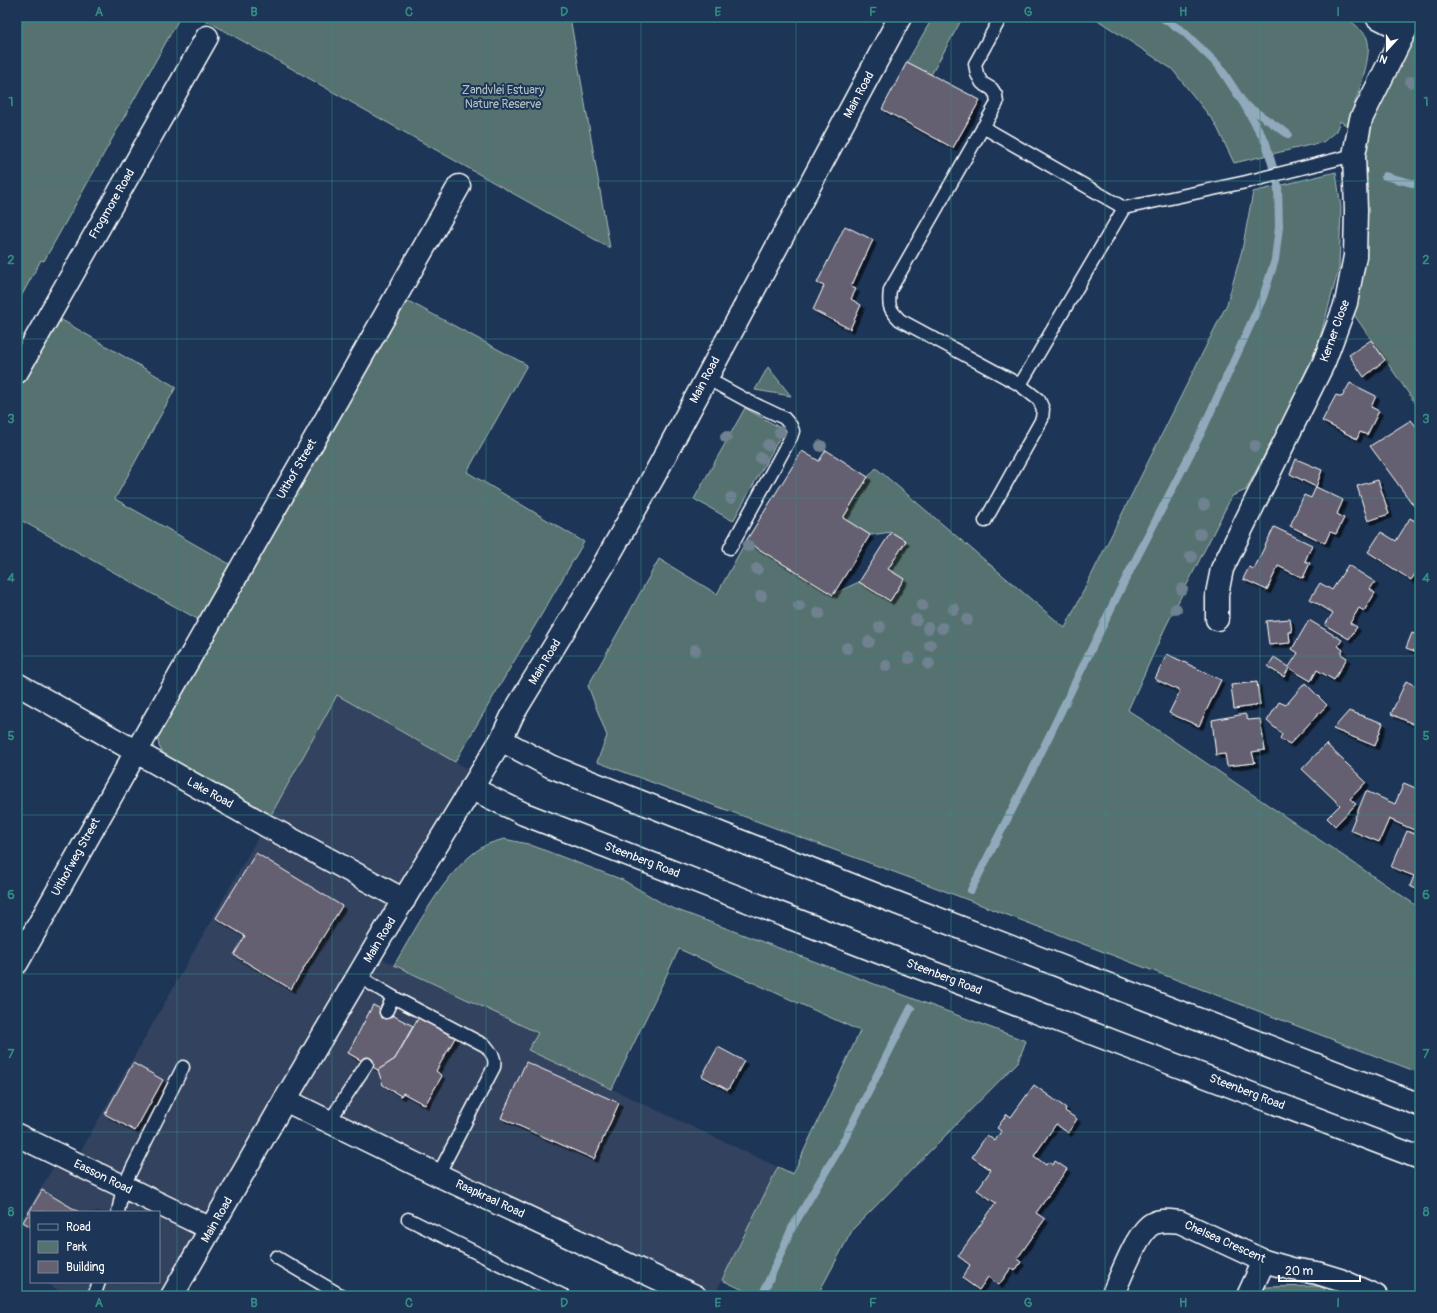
<svg xmlns="http://www.w3.org/2000/svg" width="1437" height="1313" viewBox="0 0 1437 1313" font-family="Pangolin,sans-serif">
<defs>
<filter id="shadow"><feDropShadow dx="3.5" dy="3.5" stdDeviation="0" flood-color="#0009"/></filter>
</defs>
<rect width="100%" height="100%" fill="#1d3557"/>
<filter id="ink" filterUnits="userSpaceOnUse"><feTurbulence type="fractalNoise" baseFrequency=".025" numOctaves="2"/><feDisplacementMap in="SourceGraphic" scale="8" xChannelSelector="R" yChannelSelector="G"/><feConvolveMatrix kernelMatrix="1 2 1 2 8 2 1 2 1" color-interpolation-filters="sRGB"/></filter>
<g filter="url(#ink)">
<polygon fill="#33425f" points="337,695 479,775 372,954 538,1033 529,1050 778,1167 714,1296 695,1296 285,1100 172,1296 69,1296 43,1282 159,1282 159,1212 31,1212 31,1230 20,1223 60,1156 74,1163 265,825"/>
<g fill="#557270" stroke="#aab8b8">
<polygon points="17,17 180,17 44,261 41,260 17,304"/>
<polygon points="200,17 570,17 610,248"/>
<polygon points="933,17 963,17 931,75 907,62"/>
<path d="M1093,17h252c5,3 20,15 22,21 7,18 -14,69 -20,88l-7,-5 -4,10 -13,11 -89,21 -19,-40 -43,-54z"/>
<polygon points="1420,17 1420,410 1346,303 1354,155"/>
<polygon points="1336,172 1341,208 1339,268 1318,345 1290,406 1246,490 1232,496 1166,626 1128,710 1420,908 1420,1073 929,885 597,762 607,736 588,686 659,559 717,594 746,541 833,594 859,582 890,601 904,579 888,569 906,541 891,532 870,535 843,518 868,477 876,468 1065,628 1227,304 1242,250 1253,192"/>
<polygon points="397,295 527,365 467,472 584,542 455,762 337,695 271,815 164,756 159,746 157,734 208,625 17,518 17,372 50,313 176,387 115,499 240,570"/>
<polygon points="768,367 791,396 755,390"/>
<polygon points="745,408 784,430 733,521 694,499"/>
<path d="M504,839l24,5 95,36 44,26 359,135 -8,21 -165,167 -36,67h-61l-34,-16 56,-113 15,7 67,-143 -181,-82 -67,140 -84,-39 10,-17 -144,-68c22,-36 52,-97 90,-119 5,-3 13,-5 20,-7z"/>
<polygon points="1318,1286 1324,1288 1327,1296 1273,1296 1262,1291 1265,1287"/>
</g>
<g fill="none" stroke-linecap="round" stroke-linejoin="round">
<g stroke="#90a9bb" stroke-width="8">
<polyline points="1247,106 1288,134"/>
<polyline points="1385,176 1415,184 1420,183"/>
<polyline points="971,890 1037,761 1120,590 1201,433 1263,297 1275,260 1279,227 1278,185 1266,143 1244,104 1219,66 1184,32 1161,17"/>
<polyline points="762,1296 792,1228 842,1144 911,1008"/>
</g>
</g>
<g fill="#656171" stroke="#fff" filter="url(#shadow)">
<polygon points="907,62 980,100 953,148 882,109"/>
<polygon points="845,226 873,240 851,287 856,289 851,299 861,305 850,329 813,310 824,286 817,283"/>
<polygon points="1371,340 1385,360 1364,377 1349,355"/>
<polygon points="1350,383 1376,396 1371,407 1379,411 1367,435 1360,432 1357,439 1322,421 1336,395 1342,397"/>
<polygon points="1411,420 1420,431 1420,502 1414,506 1370,446"/>
<polygon points="826,450 868,477 843,518 870,535 833,595 746,541 802,451 819,461"/>
<polygon points="1296,459 1322,470 1316,487 1290,474"/>
<polygon points="1378,480 1389,514 1368,521 1357,486"/>
<polygon points="1316,487 1343,500 1337,514 1344,518 1336,534 1330,532 1325,543 1290,526 1304,495 1311,498"/>
<polygon points="1410,518 1420,524 1420,567 1411,580 1368,552 1381,532 1396,541"/>
<polygon points="1274,527 1312,545 1305,561 1310,563 1303,578 1278,566 1267,590 1243,579 1249,567 1254,569"/>
<polygon points="891,532 906,541 888,569 904,579 890,601 859,582"/>
<polygon points="1348,565 1375,582 1370,589 1375,593 1364,611 1359,608 1350,623 1357,627 1349,639 1325,625 1333,613 1310,599 1320,583 1332,590"/>
<polygon points="1290,619 1292,632 1289,632 1290,643 1269,645 1266,621"/>
<polygon points="1309,620 1342,640 1338,646 1343,650 1341,654 1347,658 1334,680 1317,670 1311,681 1289,668 1284,677 1268,667 1274,657 1289,667 1298,653 1292,649"/>
<polygon points="1412,633 1420,636 1420,653 1406,648"/>
<polygon points="1167,654 1221,680 1199,726 1169,713 1180,691 1155,679"/>
<polygon points="1406,681 1420,688 1420,727 1391,714"/>
<polygon points="1257,682 1260,705 1234,709 1231,685"/>
<polygon points="1305,683 1327,705 1290,744 1280,739 1282,734 1267,721 1279,702 1286,705"/>
<polygon points="1349,711 1383,723 1375,746 1333,729"/>
<polygon points="1245,714 1248,720 1260,719 1265,750 1252,752 1255,763 1227,766 1225,754 1216,755 1212,720"/>
<polygon points="1326,744 1366,782 1350,799 1356,804 1335,826 1327,818 1340,805 1302,769"/>
<polygon points="1404,783 1420,790 1420,816 1414,830 1389,819 1379,842 1350,830 1366,791 1395,804"/>
<polygon points="1407,831 1420,836 1420,891 1410,886 1414,876 1391,867"/>
<polygon points="256,853 342,906 291,989 234,955 245,936 216,918"/>
<polygon points="373,1005 413,1026 395,1059 378,1070 348,1053"/>
<polygon points="419,1017 456,1036 436,1071 442,1076 425,1105 403,1093 401,1096 383,1085 378,1070 395,1059"/>
<polygon points="718,1047 744,1061 728,1090 702,1076"/>
<polygon points="526,1062 619,1103 594,1159 501,1118"/>
<polygon points="133,1063 163,1080 135,1131 105,1114"/>
<polygon points="1034,1085 1066,1108 1065,1111 1077,1119 1068,1133 1056,1124 1034,1156 1046,1165 1048,1162 1053,1165 1055,1161 1067,1169 1036,1213 1045,1219 1017,1259 1021,1262 1015,1271 1011,1268 999,1285 988,1277 979,1290 962,1278 970,1265 958,1256 996,1203 977,1190 991,1170 972,1157 987,1135 995,1141 1001,1131 997,1128 1007,1114 1011,1117"/>
<polygon points="42,1190 79,1212 31,1212 31,1227 23,1222"/>
</g>
<g fill="none" stroke-linecap="round" stroke-linejoin="round">
<defs>
<g id="service">
<polyline points="983,127 1124,208"/>
<polyline points="706,378 748,401 784,418 791,426 793,431 791,437 730,548"/>
<polyline points="1020,385 1124,208 1246,182 1354,155"/>
<path d="M985,521l57,-102 1,-10 -4,-9 -19,-15 -120,-65c-11,-11 -12,-14 -10,-30l107,-187 -1,-8 -4,-6 -10,-6 -5,-9 -2,-10 26,-47"/>
<polyline points="358,976 393,997 386,1012"/>
<path d="M393,997l93,49c5,7 10,11 8,21l-56,108"/>
<polyline points="329,1122 367,1064"/>
<polyline points="118,1212 123,1187 183,1067"/>
<polyline points="408,1219 564,1296"/>
<polyline points="276,1257 342,1296"/>
<polyline points="94,1296 99,1282"/>
</g>
<g id="minor">
<polyline points="1377,17 1405,31"/>
<polyline points="17,372 207,37"/>
<polyline points="1217,619 1217,594 1222,569 1324,362 1346,303 1355,256 1356,210 1354,155 1361,119 1412,17"/>
<polyline points="17,684 265,825 404,900"/>
<polyline points="17,963 136,752 459,186"/>
<polyline points="285,1100 438,1175 695,1296"/>
<polyline points="17,1135 211,1229"/>
<path d="M1112,1296c8,-17 25,-64 40,-72 9,-5 19,-3 28,-2l84,39 28,8 25,4 23,7 36,16"/>
<polyline points="1248,1296 1264,1261"/>
</g>
<g id="primary">
<polyline points="501,740 550,766 897,903 1420,1105"/>
<polyline points="471,788 524,814 881,953 1420,1158"/>
<polyline points="172,1296 285,1100 384,932 501,740 513,714 603,566 654,476 900,17"/>
</g>
</defs>
<use href="#service" stroke="#fff" stroke-width="15"/>
<use href="#minor" stroke="#fff" stroke-width="25"/>
<use href="#primary" stroke="#fff" stroke-width="25"/>
<use href="#service" stroke="#1d3557" stroke-width="12"/>
<use href="#minor" stroke="#1d3557" stroke-width="22"/>
<use href="#primary" stroke="#1d3557" stroke-width="22"/>
</g>
<g fill="#6f8190">
<circle cx="1411" cy="82" r="6"/>
<circle cx="780" cy="432" r="6"/>
<circle cx="726" cy="437" r="6"/>
<circle cx="768" cy="445" r="6"/>
<circle cx="821" cy="446" r="6"/>
<circle cx="1255" cy="446" r="6"/>
<circle cx="761" cy="458" r="6"/>
<circle cx="731" cy="498" r="6"/>
<circle cx="1204" cy="505" r="6"/>
<circle cx="1200" cy="534" r="6"/>
<circle cx="748" cy="546" r="6"/>
<circle cx="1191" cy="557" r="6"/>
<circle cx="757" cy="569" r="6"/>
<circle cx="1182" cy="589" r="6"/>
<circle cx="761" cy="596" r="6"/>
<circle cx="922" cy="605" r="6"/>
<circle cx="799" cy="606" r="6"/>
<circle cx="954" cy="609" r="6"/>
<circle cx="1176" cy="609" r="6"/>
<circle cx="819" cy="613" r="6"/>
<circle cx="916" cy="620" r="6"/>
<circle cx="967" cy="620" r="6"/>
<circle cx="880" cy="627" r="6"/>
<circle cx="928" cy="628" r="6"/>
<circle cx="942" cy="628" r="6"/>
<circle cx="869" cy="642" r="6"/>
<circle cx="930" cy="645" r="6"/>
<circle cx="847" cy="648" r="6"/>
<circle cx="695" cy="650" r="6"/>
<circle cx="909" cy="658" r="6"/>
<circle cx="929" cy="664" r="6"/>
<circle cx="886" cy="666" r="6"/>
</g>
</g>
<path fill="none" stroke="#338b84" stroke-width="1" stroke-opacity="0.55" d="M177,17v1279M332,17v1279M486,17v1279M641,17v1279M796,17v1279M951,17v1279M1105,17v1279M1260,17v1279M17,181h1403M17,339h1403M17,498h1403M17,656h1403M17,815h1403M17,974h1403M17,1132h1403"/>
<g text-anchor="middle" dominant-baseline="central" stroke-width="4" stroke-linejoin="round" paint-order="stroke">
<g font-size="12" fill="#b2c0bf" stroke="#1d3557">
<text x="503" y="90">Zandvlei Estuary<tspan x="503" dy="14">Nature Reserve</tspan></text>
</g>
<g font-size="12" fill="#fff" stroke="#1d3557">
<text transform="translate(859 95) rotate(-62)">Main Road</text>
<text transform="translate(112 204) rotate(-60)">Frogmore Road</text>
<text transform="translate(1335 331) rotate(-70)">Kerner Close</text>
<text transform="translate(705 380) rotate(-62)">Main Road</text>
<text transform="translate(297 469) rotate(-60)">Uithof Street</text>
<text transform="translate(545 662) rotate(-59)">Main Road</text>
<text transform="translate(210 793) rotate(29)">Lake Road</text>
<text transform="translate(76 857) rotate(-61)">Uithofweg Street</text>
<text transform="translate(642 860) rotate(21)">Steenberg Road</text>
<text transform="translate(380 940) rotate(-59)">Main Road</text>
<text transform="translate(944 977) rotate(21)">Steenberg Road</text>
<text transform="translate(1247 1092) rotate(21)">Steenberg Road</text>
<text transform="translate(103 1177) rotate(26)">Easson Road</text>
<text transform="translate(490 1199) rotate(25)">Raapkraal Road</text>
<text transform="translate(217 1220) rotate(-60)">Main Road</text>
<text transform="translate(1225 1242) rotate(24)">Chelsea Crescent</text>
</g>
</g>
<rect width="1437" height="1313" fill="none" stroke="#1d3557" stroke-width="44"/>
<rect x="30" y="1211" width="130" height="72" fill="#1d3557" stroke="#77869a"/>
<rect x="38" y="1224" width="20" height="6" fill="#1d3557" stroke="#77869a"/>
<text x="66" y="1231" font-size="12" fill="#ffffff">Road</text>
<rect x="38" y="1241" width="20" height="12" fill="#557270" stroke="#77869a"/>
<text x="66" y="1251" font-size="12" fill="#ffffff">Park</text>
<rect x="38" y="1261" width="20" height="12" fill="#656171" stroke="#77869a"/>
<text x="66" y="1271" font-size="12" fill="#ffffff">Building</text>
<g transform="translate(1387 50) rotate(201)" stroke="#1d3557" stroke-width="3" paint-order="stroke">
<path d="M0-3L7 15L0 10L-7 15Z" fill="#ffffff"/>
<text y="-6" font-size="11" font-weight="bold" text-anchor="middle" fill="#ffffff">N</text>
</g>
<path d="M1279 1275v6h81v-6" fill="none" stroke="#ffffff" stroke-width="2"/>
<text x="1285" y="1275" font-size="12" fill="#ffffff" stroke="#1d3557" stroke-width="3" paint-order="stroke">20 m</text>
<rect x="22" y="22" width="1393" height="1269" fill="none" stroke="#338b84" stroke-width="1.5"/>
<g font-size="13" text-anchor="middle" font-weight="bold" fill="#338b84">
<text x="99" y="16">A</text>
<text x="254" y="16">B</text>
<text x="409" y="16">C</text>
<text x="564" y="16">D</text>
<text x="718" y="16">E</text>
<text x="873" y="16">F</text>
<text x="1028" y="16">G</text>
<text x="1183" y="16">H</text>
<text x="1338" y="16">I</text>
<text x="11" y="106">1</text>
<text x="1426" y="106">1</text>
<text x="11" y="264">2</text>
<text x="1426" y="264">2</text>
<text x="11" y="423">3</text>
<text x="1426" y="423">3</text>
<text x="11" y="582">4</text>
<text x="1426" y="582">4</text>
<text x="11" y="740">5</text>
<text x="1426" y="740">5</text>
<text x="11" y="899">6</text>
<text x="1426" y="899">6</text>
<text x="11" y="1058">7</text>
<text x="1426" y="1058">7</text>
<text x="11" y="1216">8</text>
<text x="1426" y="1216">8</text>
<text x="99" y="1307">A</text>
<text x="254" y="1307">B</text>
<text x="409" y="1307">C</text>
<text x="564" y="1307">D</text>
<text x="718" y="1307">E</text>
<text x="873" y="1307">F</text>
<text x="1028" y="1307">G</text>
<text x="1183" y="1307">H</text>
<text x="1338" y="1307">I</text>
</g>
</svg>
